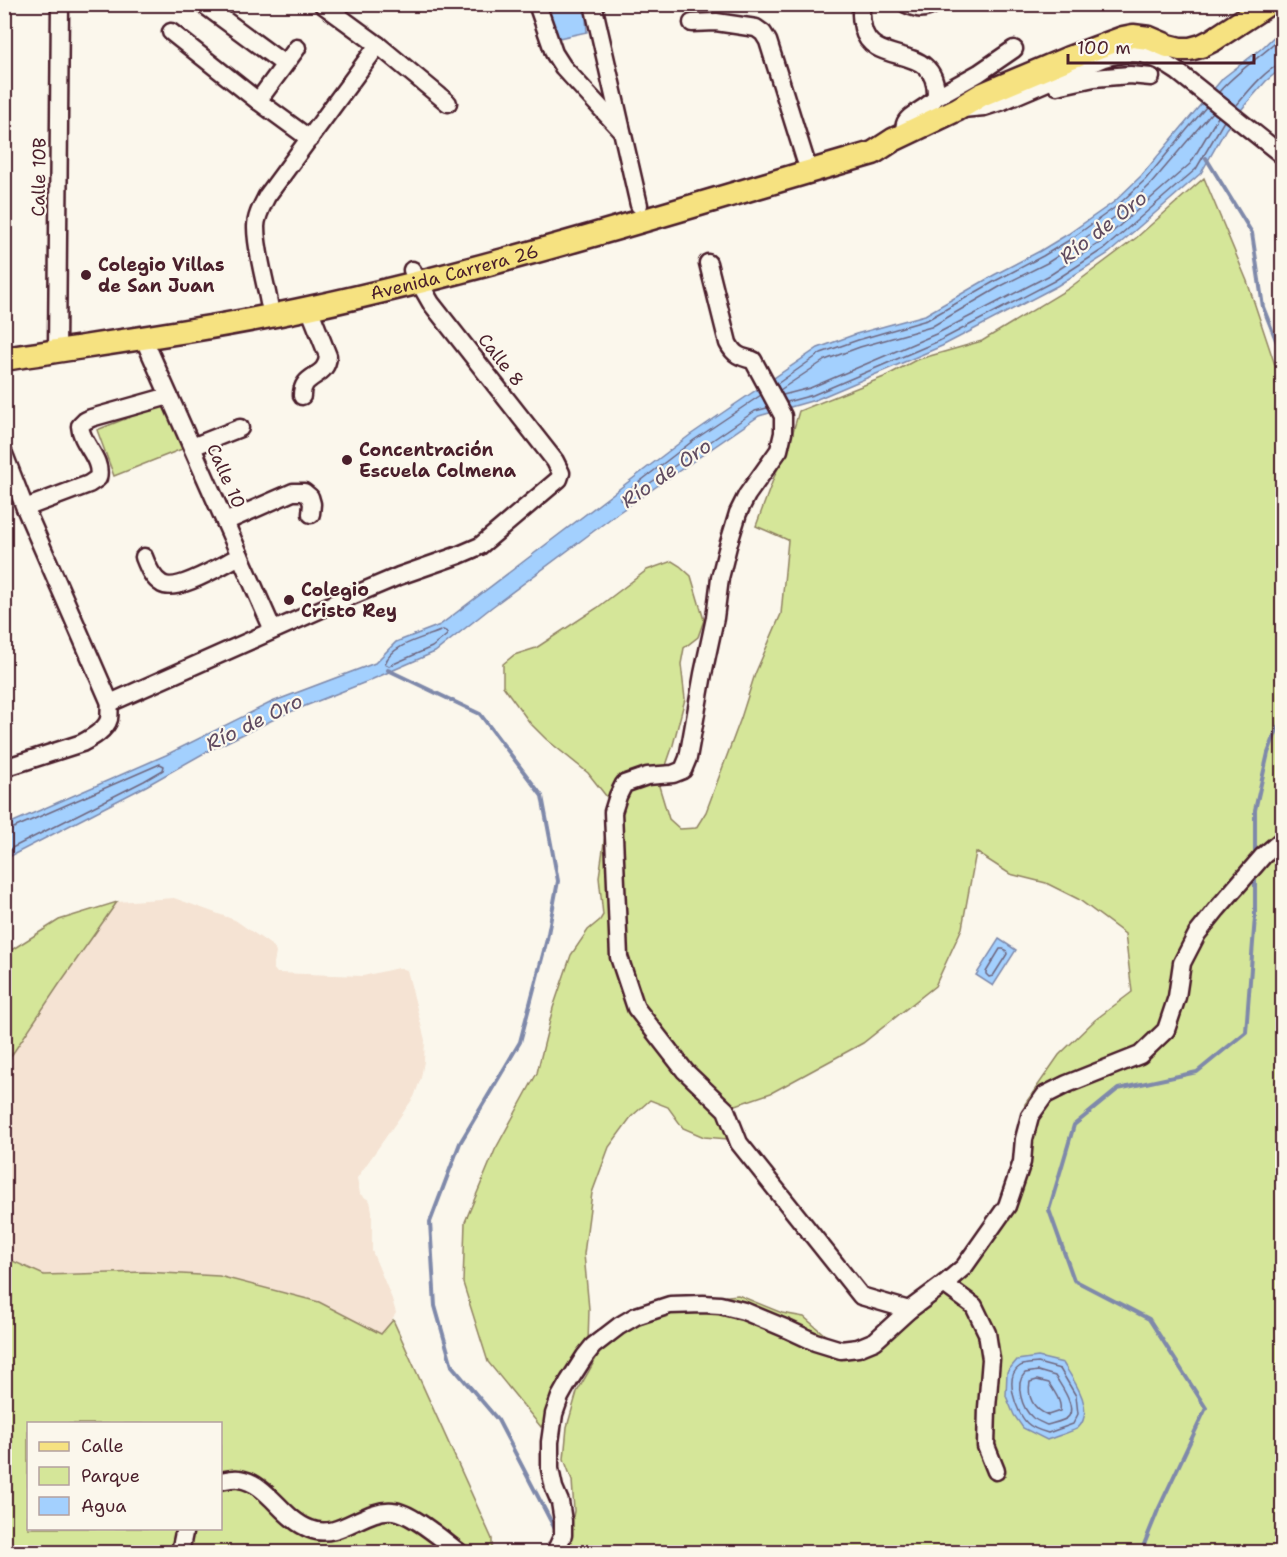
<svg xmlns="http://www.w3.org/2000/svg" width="1287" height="1557" viewBox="0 0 1287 1557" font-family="'Shantell Sans',sans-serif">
<rect width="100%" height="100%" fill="#fbf7ec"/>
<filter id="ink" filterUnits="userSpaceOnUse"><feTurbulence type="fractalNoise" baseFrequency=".0167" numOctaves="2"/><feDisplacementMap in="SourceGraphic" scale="12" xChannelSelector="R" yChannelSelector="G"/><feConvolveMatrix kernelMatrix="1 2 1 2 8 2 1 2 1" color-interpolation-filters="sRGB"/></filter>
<g filter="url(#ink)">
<polygon fill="#f5e3d3" points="174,898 235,920 274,947 276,953 273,968 277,973 363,976 398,968 407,970 425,1040 424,1061 421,1078 414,1097 357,1178 360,1194 370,1201 372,1211 372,1251 392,1299 396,1313 382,1334 319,1302 219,1276 144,1272 44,1275 8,1258 4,1253 4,1074 11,1056 60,983 117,902"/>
<g fill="#d5e699" stroke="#908262" stroke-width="1.5" fill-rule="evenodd">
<polygon points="1204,178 1247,281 1282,386 1282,1552 552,1552 568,1545 574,1511 572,1480 564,1459 567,1427 577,1392 618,1320 679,1301 738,1295 782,1313 804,1317 840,1348 859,1346 962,1263 1004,1205 1019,1161 1025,1104 1059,1055 1095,1020 1132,992 1125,934 1078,899 1046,883 1010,874 976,852 962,928 935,986 863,1043 771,1093 733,1106 740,1140 704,1137 683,1128 668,1107 650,1100 631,1117 609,1147 592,1193 584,1254 589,1309 588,1344 541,1427 488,1362 463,1283 465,1222 495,1150 537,1073 553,1008 571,955 588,930 600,920 603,915 599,877 610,801 588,773 546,739 530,723 503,686 503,664 514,655 536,648 597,608 647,570 672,561 680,566 691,576 704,620 698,637 684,648 681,664 685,699 673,745 659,786 669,819 680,829 696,828 706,812 741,718 755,674 781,614 788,540 756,526 774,477 790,442 799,411 884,377 916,360 982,341 1068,289 1136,238"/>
<polygon points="165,403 182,449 114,476 97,430"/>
<polygon points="117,902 60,983 11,1056 5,1074 5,954 59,920"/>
<path d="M4,1253l4,6 36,16 100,-3 75,4 100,26 62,32 12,-14 99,219v13h-487zM28,1424h192v104h-192z"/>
</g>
<g fill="#a3d0fe" stroke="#7f89aa" stroke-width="1.5">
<polygon points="545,5 585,5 587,32 554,39"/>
<polygon points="1282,29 1282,68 1266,81 1246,104 1226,129 1201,173 1109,253 1057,286 942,346 815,400 759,416 618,513 492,607 435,652 366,682 285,714 206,752 146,786 5,859 4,826 166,755 272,702 375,663 396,642 440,625 690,435 818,348 856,334 925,315 994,275 1040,251 1068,234 1114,202 1141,176 1223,78 1262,48"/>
<polygon points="999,939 1016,950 993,986 976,975"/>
<path d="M1038,1357l25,6c10,16 33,47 15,65 -4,3 -24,9 -31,12l-24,-12 -9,-13 -8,-19 1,-24 10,-12z"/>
</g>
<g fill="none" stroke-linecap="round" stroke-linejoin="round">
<g stroke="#6e667f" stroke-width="1.5">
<path d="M1219,92c18,-21 43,-36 63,-55"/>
<path d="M1236,106c10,-12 32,-40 46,-42"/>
<polyline points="777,384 821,353 858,340 927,320 997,280 1043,256 1071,239 1117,206 1145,180 1206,107"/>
<polyline points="780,390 825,360 860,347 931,327 1001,286 1047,263 1075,245 1122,212 1150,185 1212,112"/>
<polyline points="761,395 694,440 621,496 620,500 624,501 755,411 767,408"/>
<polyline points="783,395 810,388 936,334 1050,275 1101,242 1190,164 1218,117"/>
<polyline points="787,402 813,395 939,341 1054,281 1105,248 1196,169 1224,121"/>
<path d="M443,630l4,2v3l-15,12 -43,19 -4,-2c6,-20 40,-26 58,-34z"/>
<polyline points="4,831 9,830 160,764 164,766 163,770 144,781 4,852"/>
<polygon points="1000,949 1003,949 1006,950 1007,954 993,976 989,977 986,974 986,972"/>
<path d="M1038,1363l22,6 16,27 2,18 -5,10 -25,9c-7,-2 -16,-5 -21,-10 -11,-11 -23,-46 -8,-56 5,-4 14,-3 19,-4z"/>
<path d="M1038,1371l17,5c5,8 21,30 14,40 -3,5 -16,7 -22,9 -4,-2 -10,-4 -14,-7 -11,-9 -19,-34 -8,-45z"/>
<path d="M1037,1380l12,3c5,9 13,18 11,28l-12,4c-15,-6 -21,-18 -18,-33z"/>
</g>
<g stroke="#7f89aa" stroke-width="4">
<polyline points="1206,158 1252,233 1263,307 1282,355"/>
<polyline points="388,670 480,714 542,796 558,881 547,939 520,1042 460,1143 430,1222 435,1306 452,1366 498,1420 556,1531"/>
<polyline points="1255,858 1255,810 1268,753 1282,717"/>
<polyline points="1141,1552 1158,1510 1206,1408 1149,1319 1074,1280 1049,1210 1074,1125 1118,1089 1197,1072 1246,1032 1255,917 1255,875"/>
</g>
<defs>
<g id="minor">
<polyline points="203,4 284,64"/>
<polyline points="322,4 378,45 448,103"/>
<polyline points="537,4 554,53 563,67 620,129"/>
<polyline points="593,4 639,205"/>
<path d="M862,4c-2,8 -1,16 1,24 9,41 75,12 73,69 -7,11 -28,17 -31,27 -1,1 0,9 0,10"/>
<path d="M906,4c11,5 18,7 28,0"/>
<polyline points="692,23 716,22 756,28 763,33 768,41 805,159"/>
<polyline points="171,32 258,101 310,139"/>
<polyline points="1057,86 1094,78 1130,75 1151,77"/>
<polyline points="936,97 979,73 1014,49"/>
<polyline points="258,101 297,48"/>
<path d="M962,109l22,-2 19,-6 101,-43c33,-9 46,-5 74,14l104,83"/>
<path d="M708,263l20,80c6,12 12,14 25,17l30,56v17l-4,17 -32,45 -9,18 -10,33 -8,32 -5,40 -12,56 -15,84 -5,12 -10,4 -26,2 -23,8 -6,12 -5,16 6,145 17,51 49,63 41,39 13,33 122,153 48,14"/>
<path d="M269,303c-4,-23 -13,-53 -13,-76 0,-11 6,-21 11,-31l111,-151"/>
<polyline points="143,337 273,630"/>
<polyline points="57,351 60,4"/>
<path d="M302,396c-1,-23 25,-17 26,-40l-19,-48"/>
<polyline points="192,447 240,428"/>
<polyline points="4,454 25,508 110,703"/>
<path d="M25,508l64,-24 9,-6c5,-19 -17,-34 -18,-52l5,-5 6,-3 78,-22"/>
<polyline points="225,522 293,492 304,492 310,497 312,504 311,514"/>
<path d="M144,557c4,10 8,21 18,27 16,9 61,-20 78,-28"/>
<polyline points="110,703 335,603 399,576 459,555 480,546 559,479 561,473 555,461 431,303 412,270"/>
<path d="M4,768l78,-25c9,-5 24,-13 27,-24 1,-6 0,-11 1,-16"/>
<polyline points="944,1284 974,1306 987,1333 991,1359 987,1408 986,1446 996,1471"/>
<path d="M220,1481c6,-1 13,-3 19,-2 29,4 43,40 71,50 29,12 54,-21 83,-18 18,1 51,30 66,41"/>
<polyline points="180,1552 185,1528"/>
<polyline points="555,1552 563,1535 563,1521 560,1502 554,1488 550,1469 550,1442 554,1414 560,1397 569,1381 585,1356 593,1346 619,1326 636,1316 670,1305 703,1304 720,1305 744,1311 787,1329 815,1342 841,1350 858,1348 875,1341 909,1310 944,1284 964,1267 1007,1206 1022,1162 1024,1139 1030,1116 1045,1095 1067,1084 1140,1055 1166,1030 1177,997 1182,963 1197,934 1217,909 1263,856 1282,840"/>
</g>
<g id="major">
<path id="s1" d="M4,359c102,-16 204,-29 305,-51 190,-41 377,-101 564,-155l20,-13 65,-31 23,-14 88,-37 54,-20 10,-2 16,2 19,8 12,3h10l11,-3 12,-6 55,-36"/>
</g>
</defs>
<use href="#minor" stroke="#4a1f2b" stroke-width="21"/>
<use href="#major" stroke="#4a1f2b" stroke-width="27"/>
<use href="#minor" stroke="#fbf7ec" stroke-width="16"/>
<use href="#major" stroke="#f6e281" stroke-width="22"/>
</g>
</g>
<g fill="#4a1f2b" stroke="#fbf7ec" stroke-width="2">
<circle cx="86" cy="275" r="6"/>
<circle cx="347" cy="460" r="6"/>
<circle cx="289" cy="600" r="6"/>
</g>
<g text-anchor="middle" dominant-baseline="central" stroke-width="4.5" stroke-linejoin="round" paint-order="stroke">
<g font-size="18" fill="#4a1f2b" stroke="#fbf7ec">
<text transform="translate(39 177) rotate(-89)">Calle 10B</text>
<text stroke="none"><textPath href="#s1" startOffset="459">Avenida Carrera 26</textPath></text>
<text transform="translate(501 360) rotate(52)">Calle 8</text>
<text transform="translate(226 476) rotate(66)">Calle 10</text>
</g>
<g font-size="18" font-weight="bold" fill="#4a1f2b" stroke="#fbf7ec" text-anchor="start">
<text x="98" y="265">Colegio Villas<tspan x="98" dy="21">de San Juan</tspan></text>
<text x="359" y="450">Concentración<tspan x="359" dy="21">Escuela Colmena</tspan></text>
<text x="301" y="590">Colegio<tspan x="301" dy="21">Cristo Rey</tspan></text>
</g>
<g font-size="20" font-style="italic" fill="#604b60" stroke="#fbf7ec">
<text transform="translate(1103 227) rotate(-38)">Río de Oro</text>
<text transform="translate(666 473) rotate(-35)">Río de Oro</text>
<text transform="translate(254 722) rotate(-26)">Río de Oro</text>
</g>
</g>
<rect width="1287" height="1557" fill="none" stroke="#fbf7ec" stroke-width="24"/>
<rect x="12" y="12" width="1263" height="1533" fill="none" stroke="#4a1f2b" stroke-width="2" filter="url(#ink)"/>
<rect x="27" y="1422" width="195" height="108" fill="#fbf7ec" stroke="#b4a19f" stroke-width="1.5"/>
<rect x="39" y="1442" width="30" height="9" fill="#f6e281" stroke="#b4a19f" stroke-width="1.5"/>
<text x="81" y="1452" font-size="18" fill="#4a1f2b">Calle</text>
<rect x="39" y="1467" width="30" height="18" fill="#d5e699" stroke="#b4a19f" stroke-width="1.5"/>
<text x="81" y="1482" font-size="18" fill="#4a1f2b">Parque</text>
<rect x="39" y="1497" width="30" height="18" fill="#a3d0fe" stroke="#b4a19f" stroke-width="1.5"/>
<text x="81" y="1512" font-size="18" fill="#4a1f2b">Agua</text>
<path d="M1068 54v9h186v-9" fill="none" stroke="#4a1f2b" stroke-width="3"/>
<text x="1077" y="54" font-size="18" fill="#4a1f2b" stroke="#fbf7ec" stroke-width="4.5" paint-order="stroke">100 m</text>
</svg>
